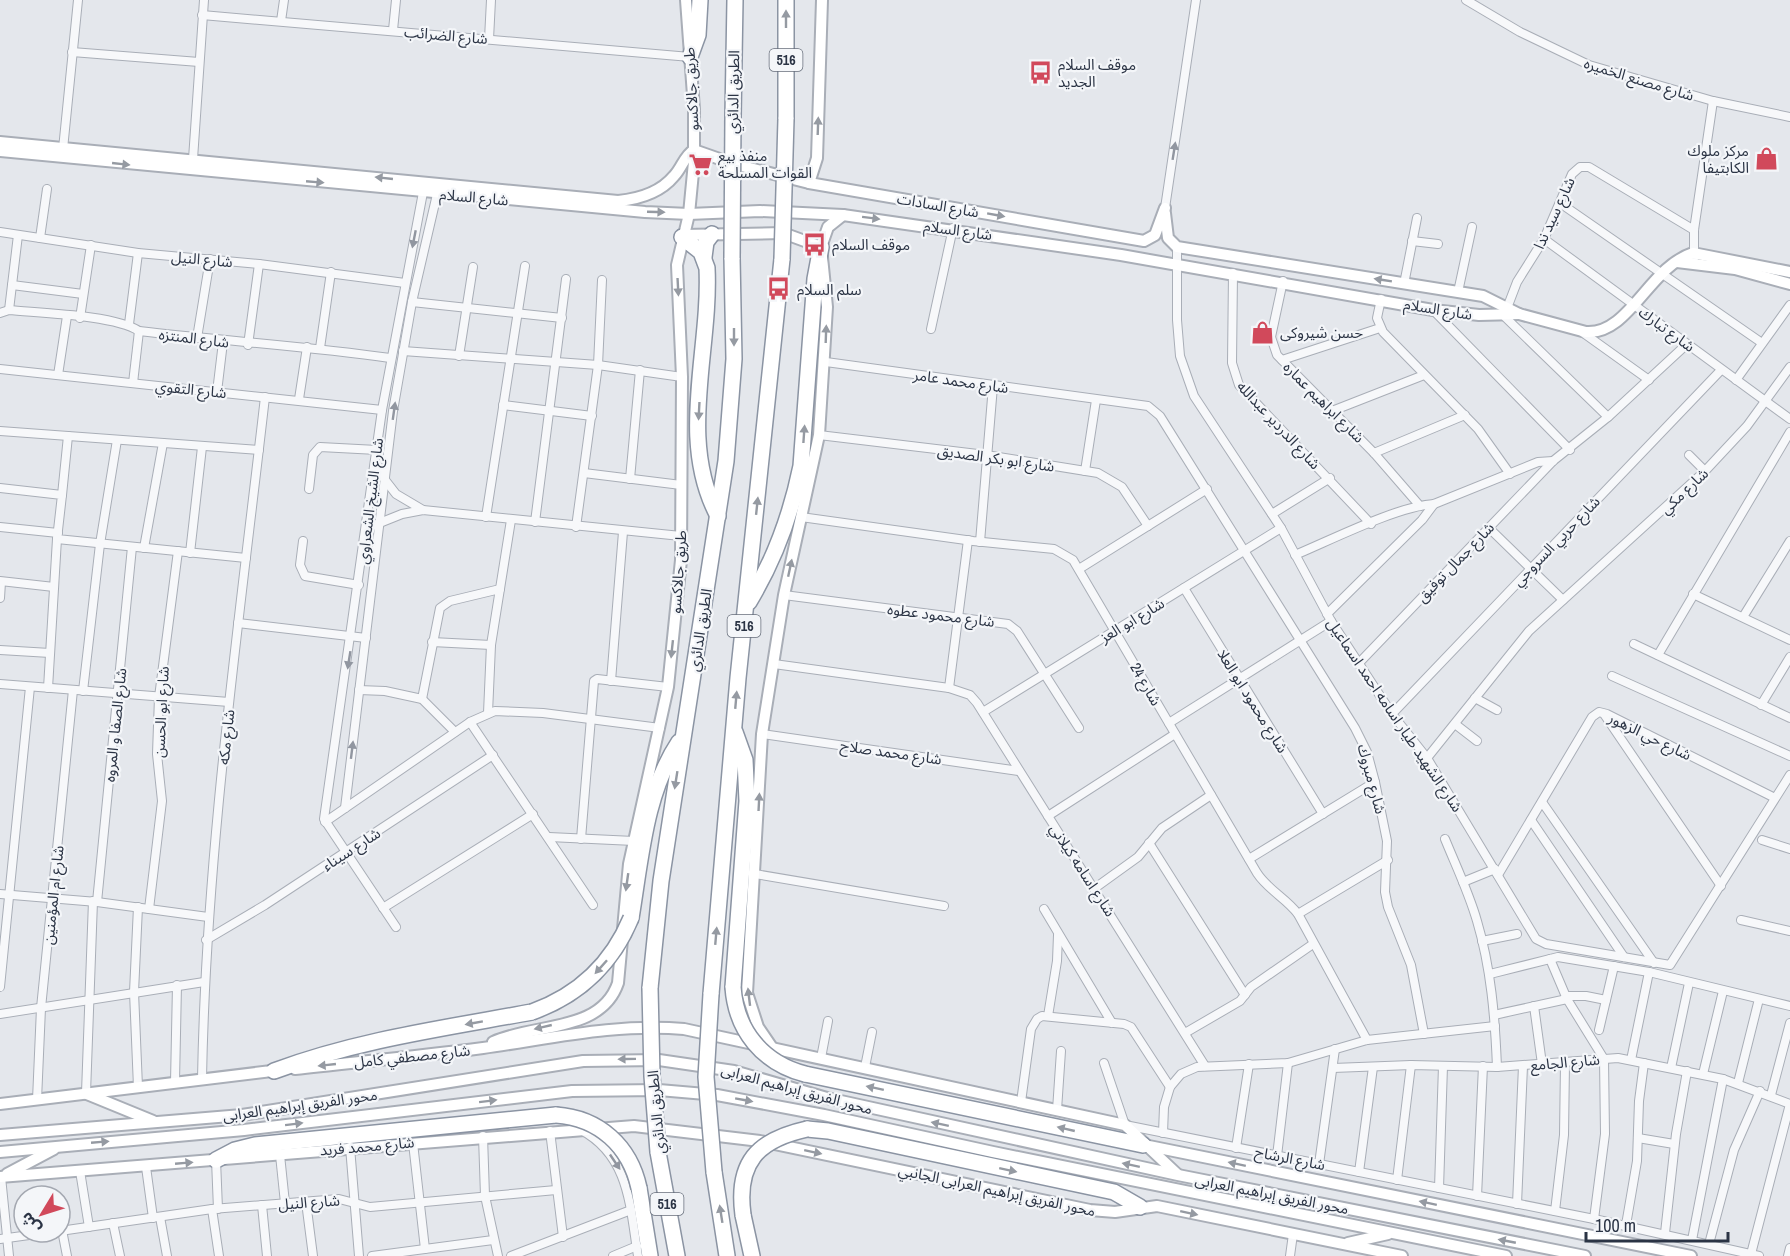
<svg xmlns="http://www.w3.org/2000/svg" width="1790" height="1256" viewBox="0 0 1790 1256" font-family="'Archivo Narrow','Noto Sans Arabic',sans-serif">
<rect width="100%" height="100%" fill="#e4e7ec"/>
<g fill="none" stroke-linecap="round" stroke-linejoin="round">
<defs>
<g id="street">
<polyline points="1466,0 1520,32 1589,65 1713,101 1790,117"/>
<polyline points="202,15 690,57"/>
<polyline points="281,21 284,0"/>
<polyline points="393,30 396,0"/>
<polyline points="489,39 491,0"/>
<polyline points="72,52 199,62"/>
<polyline points="63,149 78,0"/>
<polyline points="193,159 204,0"/>
<polyline points="1560,203 1762,343"/>
<polyline points="1165,208 1196,0"/>
<polyline points="0,232 138,253 259,264 405,283"/>
<polyline points="40,238 47,189"/>
<polyline points="1544,239 1790,419"/>
<polyline points="1412,241 1438,244"/>
<polyline points="1177,247 1177,320 1180,356 1194,396 1281,528 1331,621 1392,714 1427,758 1536,939 1546,944 1670,965 1790,775"/>
<polyline points="1694,258 1694,230 1713,101"/>
<polyline points="1233,273 1232,363 1239,385 1371,524"/>
<polyline points="1283,281 1271,337 1277,355 1374,453 1420,506"/>
<polyline points="1404,284 1417,218"/>
<polyline points="12,285 83,294"/>
<polyline points="1458,292 1472,227"/>
<polyline points="1381,299 1377,318 1383,332 1478,429 1510,474"/>
<polyline points="412,302 562,318"/>
<polyline points="9,310 18,235"/>
<polyline points="1433,310 1570,450"/>
<path d="M0,313l9,-3c31,3 106,5 130,21 84,10 168,15 251,27"/>
<polyline points="80,318 91,245"/>
<polyline points="129,324 138,253"/>
<polyline points="931,329 953,228"/>
<polyline points="1582,332 1649,380"/>
<polyline points="197,338 210,259"/>
<polyline points="248,345 259,264"/>
<polyline points="320,348 331,272"/>
<polyline points="403,351 598,365 682,377"/>
<polyline points="459,356 473,267"/>
<polyline points="1282,360 1380,328"/>
<polyline points="826,362 1148,406 1160,416 1355,728 1367,752 1375,782 1387,841 1385,892 1388,907 1411,965 1424,1034"/>
<polyline points="0,369 382,410"/>
<polyline points="58,375 67,316"/>
<polyline points="1736,380 1790,305"/>
<polyline points="133,383 139,331"/>
<polyline points="217,392 223,342"/>
<polyline points="299,399 307,347"/>
<polyline points="503,405 592,416"/>
<polyline points="1332,411 1424,375"/>
<polyline points="1608,417 1504,316 1517,282 1544,239 1572,174 1580,167 1589,167 1694,230"/>
<polyline points="0,431 259,450"/>
<polyline points="819,435 986,455 1098,473 1122,487 1148,526"/>
<polyline points="1374,453 1465,415"/>
<polyline points="1689,455 1705,471"/>
<polyline points="375,467 396,494 423,510"/>
<polyline points="1085,471 1096,400"/>
<polyline points="584,473 681,485"/>
<polyline points="630,479 640,370"/>
<polyline points="0,488 62,495 57,539 246,558"/>
<polyline points="309,489 313,455 320,447 377,450"/>
<polyline points="62,495 68,436"/>
<polyline points="1272,514 1330,478"/>
<polyline points="486,517 525,266"/>
<path d="M801,517l172,24 81,8 19,11 184,313c11,17 29,25 41,41l69,126"/>
<polyline points="535,522 566,279"/>
<polyline points="0,527 58,533"/>
<polyline points="576,527 598,365 602,280"/>
<polyline points="367,528 402,514 423,510 681,536"/>
<polyline points="1489,528 1563,600"/>
<polyline points="303,541 300,565 305,576 359,585"/>
<polyline points="980,542 993,386"/>
<polyline points="144,548 163,443"/>
<polyline points="190,553 202,447"/>
<path d="M1295,555c36,-15 103,-49 139,-51l104,-42 15,-1"/>
<polyline points="1079,569 1207,489"/>
<polyline points="0,581 54,587"/>
<polyline points="1184,588 1323,814"/>
<polyline points="1693,594 1790,640"/>
<polyline points="784,595 1008,624 1017,631 1079,728"/>
<polyline points="0,598 1,582"/>
<polyline points="1327,614 1422,520 1434,504"/>
<polyline points="1743,617 1790,541"/>
<polyline points="238,623 366,638"/>
<polyline points="432,642 491,645"/>
<polyline points="1634,644 1790,718"/>
<polyline points="0,650 50,653"/>
<polyline points="1658,655 1790,432"/>
<polyline points="774,664 949,688 970,695 977,703 1205,1066"/>
<polyline points="1358,664 1553,461 1608,417 1687,344"/>
<polyline points="1612,676 1790,756"/>
<polyline points="611,681 623,532"/>
<polyline points="0,684 229,702"/>
<polyline points="48,688 57,539"/>
<polyline points="949,688 968,540"/>
<polyline points="359,690 385,691 422,699 455,732"/>
<polyline points="83,691 100,544 117,440"/>
<polyline points="1475,698 1497,710"/>
<polyline points="422,699 440,608 450,601 500,589"/>
<polyline points="1761,705 1790,657"/>
<polyline points="983,712 1281,528"/>
<polyline points="488,713 491,645 511,520"/>
<polyline points="1392,714 1721,370"/>
<polyline points="1604,714 1721,886"/>
<polyline points="470,722 593,905"/>
<polyline points="1169,723 1331,621"/>
<polyline points="1455,724 1477,741"/>
<polyline points="762,734 1019,771"/>
<polyline points="1427,758 1529,631 1705,471 1747,426 1790,367"/>
<polyline points="1542,802 1654,963"/>
<polyline points="345,808 393,411 412,302 438,190"/>
<polyline points="1048,816 1175,734"/>
<polyline points="1531,820 1624,957"/>
<polyline points="325,822 470,722 495,711 543,713 660,728"/>
<polyline points="549,837 634,841"/>
<polyline points="581,839 594,681 597,679 668,687"/>
<path d="M1445,839c11,27 24,54 32,82 14,47 18,96 20,146"/>
<polyline points="1762,840 1790,849"/>
<polyline points="1149,843 1245,995"/>
<polyline points="1249,859 1375,782"/>
<polyline points="755,874 944,906"/>
<polyline points="1498,875 1592,717 1599,712 1607,714 1775,798"/>
<polyline points="1463,882 1495,869"/>
<polyline points="1095,888 1138,857 1162,828 1211,795"/>
<polyline points="0,894 97,902 208,917"/>
<polyline points="97,902 132,547"/>
<polyline points="383,908 533,814"/>
<polyline points="149,909 162,801 157,754 159,697 178,551"/>
<polyline points="1044,909 1112,1023"/>
<polyline points="1298,914 1388,860"/>
<polyline points="1741,920 1790,931"/>
<polyline points="396,927 324,819 382,410 424,187"/>
<polyline points="206,940 265,905 493,755"/>
<polyline points="1482,941 1517,934"/>
<polyline points="1550,959 1567,999 1604,1059 1605,1134 1594,1219"/>
<polyline points="1490,974 1558,957 1649,972 1790,1006"/>
<polyline points="0,987 30,687"/>
<polyline points="1566,996 1586,996 1606,1000"/>
<polyline points="1534,1006 1542,1064"/>
<polyline points="0,1014 204,982"/>
<polyline points="1494,1015 1567,999"/>
<polyline points="1048,1016 1057,961 1058,935"/>
<polyline points="1599,1030 1614,966"/>
<polyline points="1185,1033 1240,1001 1251,987 1313,944"/>
<polyline points="821,1058 828,1021"/>
<polyline points="1631,1060 1649,972"/>
<polyline points="1104,1063 1125,1125 1594,1219 1759,1256"/>
<polyline points="865,1067 872,1032"/>
<polyline points="1333,1068 1411,1065 1497,1067 1618,1058 1723,1079 1790,1104"/>
<polyline points="1671,1068 1689,983"/>
<polyline points="1703,1074 1723,991"/>
<path d="M202,1079c4,-228 37,-455 63,-682"/>
<polyline points="175,1082 177,985"/>
<polyline points="1738,1083 1759,999"/>
<polyline points="138,1087 134,992 138,907"/>
<polyline points="86,1093 93,901"/>
<polyline points="1771,1095 1790,1023"/>
<polyline points="37,1100 41,1008 73,690"/>
<polyline points="1021,1102 1031,1029 1037,1019 1042,1016 1124,1024 1131,1027 1170,1087"/>
<polyline points="1057,1110 1061,1051"/>
<path d="M581,1130c49,26 49,78 57,126"/>
<polyline points="550,1131 563,1237"/>
<polyline points="1163,1133 1164,1107 1170,1087 1181,1074 1197,1067 1288,1063 1367,1040 1495,1026"/>
<polyline points="483,1136 485,1196 498,1256"/>
<polyline points="1638,1138 1674,1144"/>
<polyline points="413,1143 425,1249"/>
<polyline points="350,1147 359,1256"/>
<polyline points="1236,1148 1249,1064"/>
<polyline points="280,1155 285,1203"/>
<polyline points="1277,1156 1288,1063"/>
<polyline points="216,1160 218,1209"/>
<polyline points="1319,1164 1335,1049"/>
<polyline points="146,1167 153,1218"/>
<polyline points="80,1171 89,1227"/>
<polyline points="1359,1172 1373,1067"/>
<polyline points="1,1177 9,1256"/>
<polyline points="1397,1180 1411,1065"/>
<polyline points="1439,1188 1443,1066"/>
<polyline points="1477,1196 1483,1066"/>
<polyline points="306,1202 313,1256"/>
<polyline points="1517,1204 1523,1066"/>
<polyline points="262,1205 267,1256"/>
<polyline points="212,1209 219,1256"/>
<polyline points="1555,1211 1564,1135 1565,1063"/>
<polyline points="160,1217 167,1256"/>
<polyline points="113,1223 120,1256"/>
<polyline points="1626,1225 1637,1161 1639,1101 1644,1063"/>
<polyline points="62,1230 67,1256"/>
<polyline points="60,1231 212,1209 339,1199 370,1207 556,1190"/>
<polyline points="1665,1233 1676,1134 1687,1071"/>
<polyline points="0,1239 51,1232"/>
<polyline points="1692,1240 1723,1079"/>
<polyline points="1709,1244 1734,1150 1760,1091"/>
<polyline points="1751,1254 1790,1104"/>
<polyline points="372,1256 493,1240"/>
<polyline points="511,1256 631,1210"/>
<polyline points="613,1256 637,1246"/>
<polyline points="1290,1256 1293,1234"/>
<polyline points="1788,1256 1790,1248"/>
</g>
<g id="secondary">
<path d="M0,142l618,59c21,-2 42,-8 56,-25 8,-8 10,-20 20,-26l40,14 75,19 335,58 11,-6 10,-27"/>
<polyline points="0,151 645,212 689,214 760,211 843,215 1121,255 1433,310 1479,315 1519,314"/>
<polyline points="809,183 817,158 822,0"/>
<path d="M1165,213l3,25 9,9 306,49 36,18 67,18c43,3 63,-65 107,-79l97,19"/>
<polyline points="683,235 783,233 821,247"/>
<polyline points="1677,262 1735,269 1790,284"/>
<path d="M493,1042c41,-19 108,-9 125,-59l11,-119 39,-177 13,-127 1,-183 -5,-112 12,-51 5,-52v-53l-8,-109"/>
<polyline points="773,1049 758,1027 747,993 762,734 784,595 819,435 827,307 821,247 828,227 843,215"/>
<path d="M295,1069c63,-7 125,-13 188,-21 66,-9 133,-25 201,-19l441,96 52,49"/>
<polyline points="87,1094 153,1121"/>
<polyline points="0,1104 280,1070"/>
<polyline points="0,1135 242,1115 583,1061 659,1060 734,1071 827,1098 1178,1175 1585,1256"/>
<polyline points="1144,1145 1691,1256"/>
<polyline points="0,1152 244,1130 572,1091 659,1090 717,1095 824,1115 993,1152 1506,1256"/>
<polyline points="7,1174 54,1149"/>
<polyline points="0,1177 634,1126 760,1141 1090,1210 1115,1212 1157,1206 1402,1256"/>
<polyline points="1348,1243 1388,1234"/>
</g>
<g id="highway">
<polyline points="690,57 698,35 700,0"/>
<polyline points="733,116 735,0"/>
<polyline points="786,119 786,0"/>
<path d="M682,237l19,15 6,16c4,83 -30,171 11,248"/>
<polyline points="704,257 706,242 712,234"/>
<path d="M749,602c26,-43 42,-87 52,-136l14,-187 6,-32"/>
<path d="M631,918c10,-60 14,-125 48,-176"/>
<polyline points="733,987 747,801 745,760 735,732"/>
<polyline points="650,988 661,881 726,461 734,359 732,258"/>
<polyline points="711,994 738,678 782,259"/>
<path d="M274,1071c83,-31 171,-43 258,-59"/>
<polyline points="805,1074 1143,1145"/>
<polyline points="807,1129 828,1131 1114,1192 1140,1207"/>
<polyline points="658,1152 677,1256"/>
<polyline points="216,1160 235,1150 255,1145 556,1115"/>
<polyline points="714,1172 727,1256"/>
<polyline points="639,1188 650,1256"/>
<polyline points="743,1215 752,1256"/>
</g>
</defs>
<use href="#street" stroke="#a9aeb7" stroke-width="10"/>
<use href="#secondary" stroke="#a9aeb7" stroke-width="14"/>
<use href="#highway" stroke="#8b94a3" stroke-width="18"/>
<use href="#street" stroke="#f7f8fa" stroke-width="8"/>
<use href="#secondary" stroke="#fff" stroke-width="10"/>
<use href="#highway" stroke="#fff" stroke-width="15"/>
<defs>
<g id="highway-bridge">
<polyline points="732,258 733,116"/>
<polyline points="782,259 786,119"/>
<path d="M733,987c3,44 30,76 72,87"/>
<polyline points="650,988 652,1076 658,1152"/>
<polyline points="711,994 706,1077 714,1172"/>
<path d="M532,1012c47,-17 80,-48 99,-94"/>
<path d="M556,1115c43,3 74,31 83,73"/>
<path d="M743,1215c-7,-52 14,-75 64,-86"/>
</g>
</defs>
<use href="#highway-bridge" stroke="#8b94a3" stroke-width="18" stroke-linecap="butt"/>
<use href="#highway-bridge" stroke="#fff" stroke-width="15"/>
</g>
<defs><path id="oneway-solid" d="M-6-.8H1V-3.2L6.5 0L1 3.2V.8H-6Z" transform="scale(1.5)"/></defs>
<g fill="#959aa2">
<use href="#oneway-solid" transform="translate(786 19) rotate(-90)"/>
<use href="#oneway-solid" transform="translate(818 126) rotate(-88)"/>
<use href="#oneway-solid" transform="translate(121 164) rotate(6)"/>
<use href="#oneway-solid" transform="translate(384 178) rotate(-174)"/>
<use href="#oneway-solid" transform="translate(315 182) rotate(5)"/>
<use href="#oneway-solid" transform="translate(656 212) rotate(2)"/>
<use href="#oneway-solid" transform="translate(996 215) rotate(10)"/>
<use href="#oneway-solid" transform="translate(871 218) rotate(7)"/>
<use href="#oneway-solid" transform="translate(1383 280) rotate(-171)"/>
<use href="#oneway-solid" transform="translate(678 287) rotate(87)"/>
<use href="#oneway-solid" transform="translate(826 334) rotate(-88)"/>
<use href="#oneway-solid" transform="translate(734 337) rotate(90)"/>
<use href="#oneway-solid" transform="translate(699 411) rotate(93)"/>
<use href="#oneway-solid" transform="translate(804 434) rotate(-86)"/>
<use href="#oneway-solid" transform="translate(757 506) rotate(-84)"/>
<use href="#oneway-solid" transform="translate(790 568) rotate(-78)"/>
<use href="#oneway-solid" transform="translate(672 649) rotate(96)"/>
<use href="#oneway-solid" transform="translate(736 700) rotate(-85)"/>
<use href="#oneway-solid" transform="translate(676 780) rotate(99)"/>
<use href="#oneway-solid" transform="translate(759 802) rotate(-87)"/>
<use href="#oneway-solid" transform="translate(627 882) rotate(98)"/>
<use href="#oneway-solid" transform="translate(716 936) rotate(-85)"/>
<use href="#oneway-solid" transform="translate(601 967) rotate(132)"/>
<use href="#oneway-solid" transform="translate(749 997) rotate(-97)"/>
<use href="#oneway-solid" transform="translate(474 1023) rotate(170)"/>
<use href="#oneway-solid" transform="translate(543 1027) rotate(167)"/>
<use href="#oneway-solid" transform="translate(627 1059) rotate(179)"/>
<use href="#oneway-solid" transform="translate(327 1065) rotate(174)"/>
<use href="#oneway-solid" transform="translate(875 1088) rotate(-168)"/>
<use href="#oneway-solid" transform="translate(744 1100) rotate(10)"/>
<use href="#oneway-solid" transform="translate(488 1101) rotate(-7)"/>
<use href="#oneway-solid" transform="translate(294 1124) rotate(-7)"/>
<use href="#oneway-solid" transform="translate(940 1124) rotate(-168)"/>
<use href="#oneway-solid" transform="translate(1066 1129) rotate(-167)"/>
<use href="#oneway-solid" transform="translate(100 1142) rotate(-5)"/>
<use href="#oneway-solid" transform="translate(813 1152) rotate(12)"/>
<use href="#oneway-solid" transform="translate(184 1163) rotate(-5)"/>
<use href="#oneway-solid" transform="translate(1237 1164) rotate(-168)"/>
<use href="#oneway-solid" transform="translate(1131 1165) rotate(-168)"/>
<use href="#oneway-solid" transform="translate(1008 1170) rotate(12)"/>
<use href="#oneway-solid" transform="translate(1428 1203) rotate(-168)"/>
<use href="#oneway-solid" transform="translate(1189 1213) rotate(12)"/>
<use href="#oneway-solid" transform="translate(721 1214) rotate(-99)"/>
<use href="#oneway-solid" transform="translate(1507 1241) rotate(-169)"/>
</g>
<g fill="#9196a0">
<use href="#oneway-solid" transform="translate(1174 151) rotate(-81)"/>
<use href="#oneway-solid" transform="translate(414 239) rotate(101)"/>
<use href="#oneway-solid" transform="translate(394 411) rotate(-82)"/>
<use href="#oneway-solid" transform="translate(349 660) rotate(99)"/>
<use href="#oneway-solid" transform="translate(352 750) rotate(-83)"/>
<use href="#oneway-solid" transform="translate(615 1162) rotate(56)"/>
</g>
<defs>
<symbol id="bus-bare" viewBox="-9 -9 18 18"><path d="M-5-6H5V4H4V6H2V4H-2V6H-4V4H-5ZM-3.5-4V0h7V-4ZM-3.5 1.2v1.5H-2V1.2ZM2 1.2v1.5H3.5V1.2Z" fill="#d1495b" stroke="#f4f6f9" stroke-width="2.5" paint-order="stroke"/></symbol>
<symbol id="shop-bare" viewBox="-9 -9 18 18"><path d="M-5-2.5h2.3a2.7 3.5 0 0 1 5.4 0H5L5.5 6h-11ZM-1.5-2.5h3a1.5 2.3 0 0 0-3 0Z" fill="#d1495b" stroke="#f4f6f9" stroke-width="2.5" paint-order="stroke"/></symbol>
<symbol id="supermarket-bare" viewBox="-9 -9 18 18"><path d="M-6-5.5h2.5l.6 2H6L4.5 2H-2.5L-4.4-4H-6ZM-1.5 3.2a1.3 1.3 0 1 0 .1 0ZM3 3.2a1.3 1.3 0 1 0 .1 0Z" fill="#d1495b" stroke="#f4f6f9" stroke-width="2.5" paint-order="stroke"/></symbol>
</defs>
<g fill-rule="evenodd">
<use href="#bus-bare" x="1024" y="56" width="33" height="33"/>
<use href="#shop-bare" x="1750" y="142" width="33" height="33"/>
<use href="#supermarket-bare" x="684" y="148" width="33" height="33"/>
<use href="#bus-bare" x="798" y="228" width="33" height="33"/>
<use href="#bus-bare" x="762" y="272" width="33" height="33"/>
<use href="#shop-bare" x="1246" y="316" width="33" height="33"/>
</g>
<g text-anchor="middle" dominant-baseline="central" stroke-width="4.5" stroke-linejoin="round" paint-order="stroke">
<g fill="#f4f6f9" stroke="#676e7b" stroke-width="1.5">
<rect x="769.5" y="49" width="33" height="22" rx="4.5"/>
<rect x="727.5" y="615" width="33" height="22" rx="4.5"/>
<rect x="650.5" y="1193" width="33" height="22" rx="4.5"/>
</g>
<g font-size="14" font-weight="bold" fill="#2b3445">
<text x="786" y="60">516</text>
<text x="744" y="626">516</text>
<text x="667" y="1204">516</text>
</g>
<g font-size="15" fill="#2b3445" stroke="#f4f6f9">
<text transform="translate(446 35) rotate(5)">شارع الضرائب</text>
<text transform="translate(1639 79) rotate(17)">شارع مصنع الخميره</text>
<text transform="translate(691 89) rotate(-93)">طريق جالاكسو</text>
<text transform="translate(733 92) rotate(-89)">الطريق الدائري</text>
<text transform="translate(474 197) rotate(5)">شارع السلام</text>
<text transform="translate(938 205) rotate(10)">شارع السادات</text>
<text transform="translate(1554 213) rotate(-65)">شارع سيد ندا</text>
<text transform="translate(958 230) rotate(8)">شارع السلام</text>
<text transform="translate(202 259) rotate(5)">شارع النيل</text>
<text transform="translate(1438 309) rotate(9)">شارع السلام</text>
<text transform="translate(1667 329) rotate(36)">شارع تبارك</text>
<text transform="translate(194 338) rotate(7)">شارع المنتزه</text>
<text transform="translate(961 381) rotate(8)">شارع محمد عامر</text>
<text transform="translate(191 389) rotate(6)">شارع التقوي</text>
<text transform="translate(1324 402) rotate(45)">شارع ابراهيم عماره</text>
<text transform="translate(1279 425) rotate(47)">شارع الدردير عبدالله</text>
<text transform="translate(996 458) rotate(8)">شارع ابو بكر الصديق</text>
<text transform="translate(1684 491) rotate(-43)">شارع مكي</text>
<text transform="translate(370 501) rotate(-83)">شارع الشيخ الشعراوي</text>
<text transform="translate(1556 541) rotate(-46)">شارع حربي السروجي</text>
<text transform="translate(1455 562) rotate(-46)">شارع جمال توفيق</text>
<text transform="translate(678 572) rotate(-86)">طريق جالاكسو</text>
<text transform="translate(941 615) rotate(7)">شارع محمود عطوه</text>
<text transform="translate(1132 620) rotate(-31)">شارع ابو العز</text>
<text transform="translate(700 630) rotate(-81)">الطريق الدائري</text>
<text transform="translate(1146 684) rotate(60)">شارع 24</text>
<text transform="translate(1253 701) rotate(58)">شارع محمود ابو العلا</text>
<text transform="translate(161 712) rotate(-87)">شارع ابو الحسن</text>
<text transform="translate(1395 715) rotate(56)">شارع الشهيد طيار اسامه احمد اسماعيل</text>
<text transform="translate(115 725) rotate(-84)">شارع الصفا و المروه</text>
<text transform="translate(1650 736) rotate(26)">شارع حي الزهور</text>
<text transform="translate(226 737) rotate(-84)">شارع مكه</text>
<text transform="translate(891 752) rotate(8)">شارع محمد صلاح</text>
<text transform="translate(1372 779) rotate(75)">شارع مبروك</text>
<text transform="translate(351 849) rotate(-33)">شارع سيناء</text>
<text transform="translate(1083 870) rotate(57)">شارع اسامه كيلاني</text>
<text transform="translate(53 895) rotate(-84)">شارع ام المؤمنين</text>
<text transform="translate(412 1056) rotate(-6)">شارع مصطفي كامل</text>
<text transform="translate(1565 1062) rotate(-5)">شارع الجامع</text>
<text transform="translate(797 1089) rotate(15)">محور الفريق إبراهيم العرابى</text>
<text transform="translate(300 1105) rotate(-8)">محور الفريق إبراهيم العرابى</text>
<text transform="translate(656 1112) rotate(-95)">الطريق الدائري</text>
<text transform="translate(367 1146) rotate(-5)">شارع محمد فريد</text>
<text transform="translate(1290 1158) rotate(11)">شارع الرشاح</text>
<text transform="translate(997 1190) rotate(12)">محور الفريق إبراهيم العرابى الجانبي</text>
<text transform="translate(1272 1194) rotate(11)">محور الفريق إبراهيم العرابى</text>
<text transform="translate(309 1202) rotate(-4)">شارع النيل</text>
</g>
<g font-size="15" fill="#2b3445" stroke="#f4f6f9" text-anchor="start">
<text x="1058" y="64">موقف السلام<tspan x="1058" dy="17">الجديد</tspan></text>
<text x="1749" y="150" text-anchor="end">مركز ملوك<tspan x="1749" dy="17">الكابتيفا</tspan></text>
<text x="718" y="155">منفذ بيع<tspan x="718" dy="17">القوات المسلحة</tspan></text>
<text x="832" y="244">موقف السلام</text>
<text x="797" y="289">سلم السلام</text>
<text x="1280" y="332">حسن شيروكى</text>
</g>
</g>
<g transform="translate(42 1214) rotate(232)"><circle r="28" fill="#f4f6f9" stroke="#a4a8b1" stroke-width="1.5"/>
<path d="M0-4.5L10 22L0 15L-10 22Z" fill="#d1495b"/>
<text y="-9" font-size="16" font-weight="bold" text-anchor="middle" fill="#2b3445">ش</text>
</g>
<path d="M1586 1232v9h142v-9" fill="none" stroke="#2b3445" stroke-width="3"/>
<text x="1595" y="1232" font-size="18" fill="#2b3445" stroke="#f4f6f9" stroke-width="4.5" paint-order="stroke">100 m</text>
</svg>
